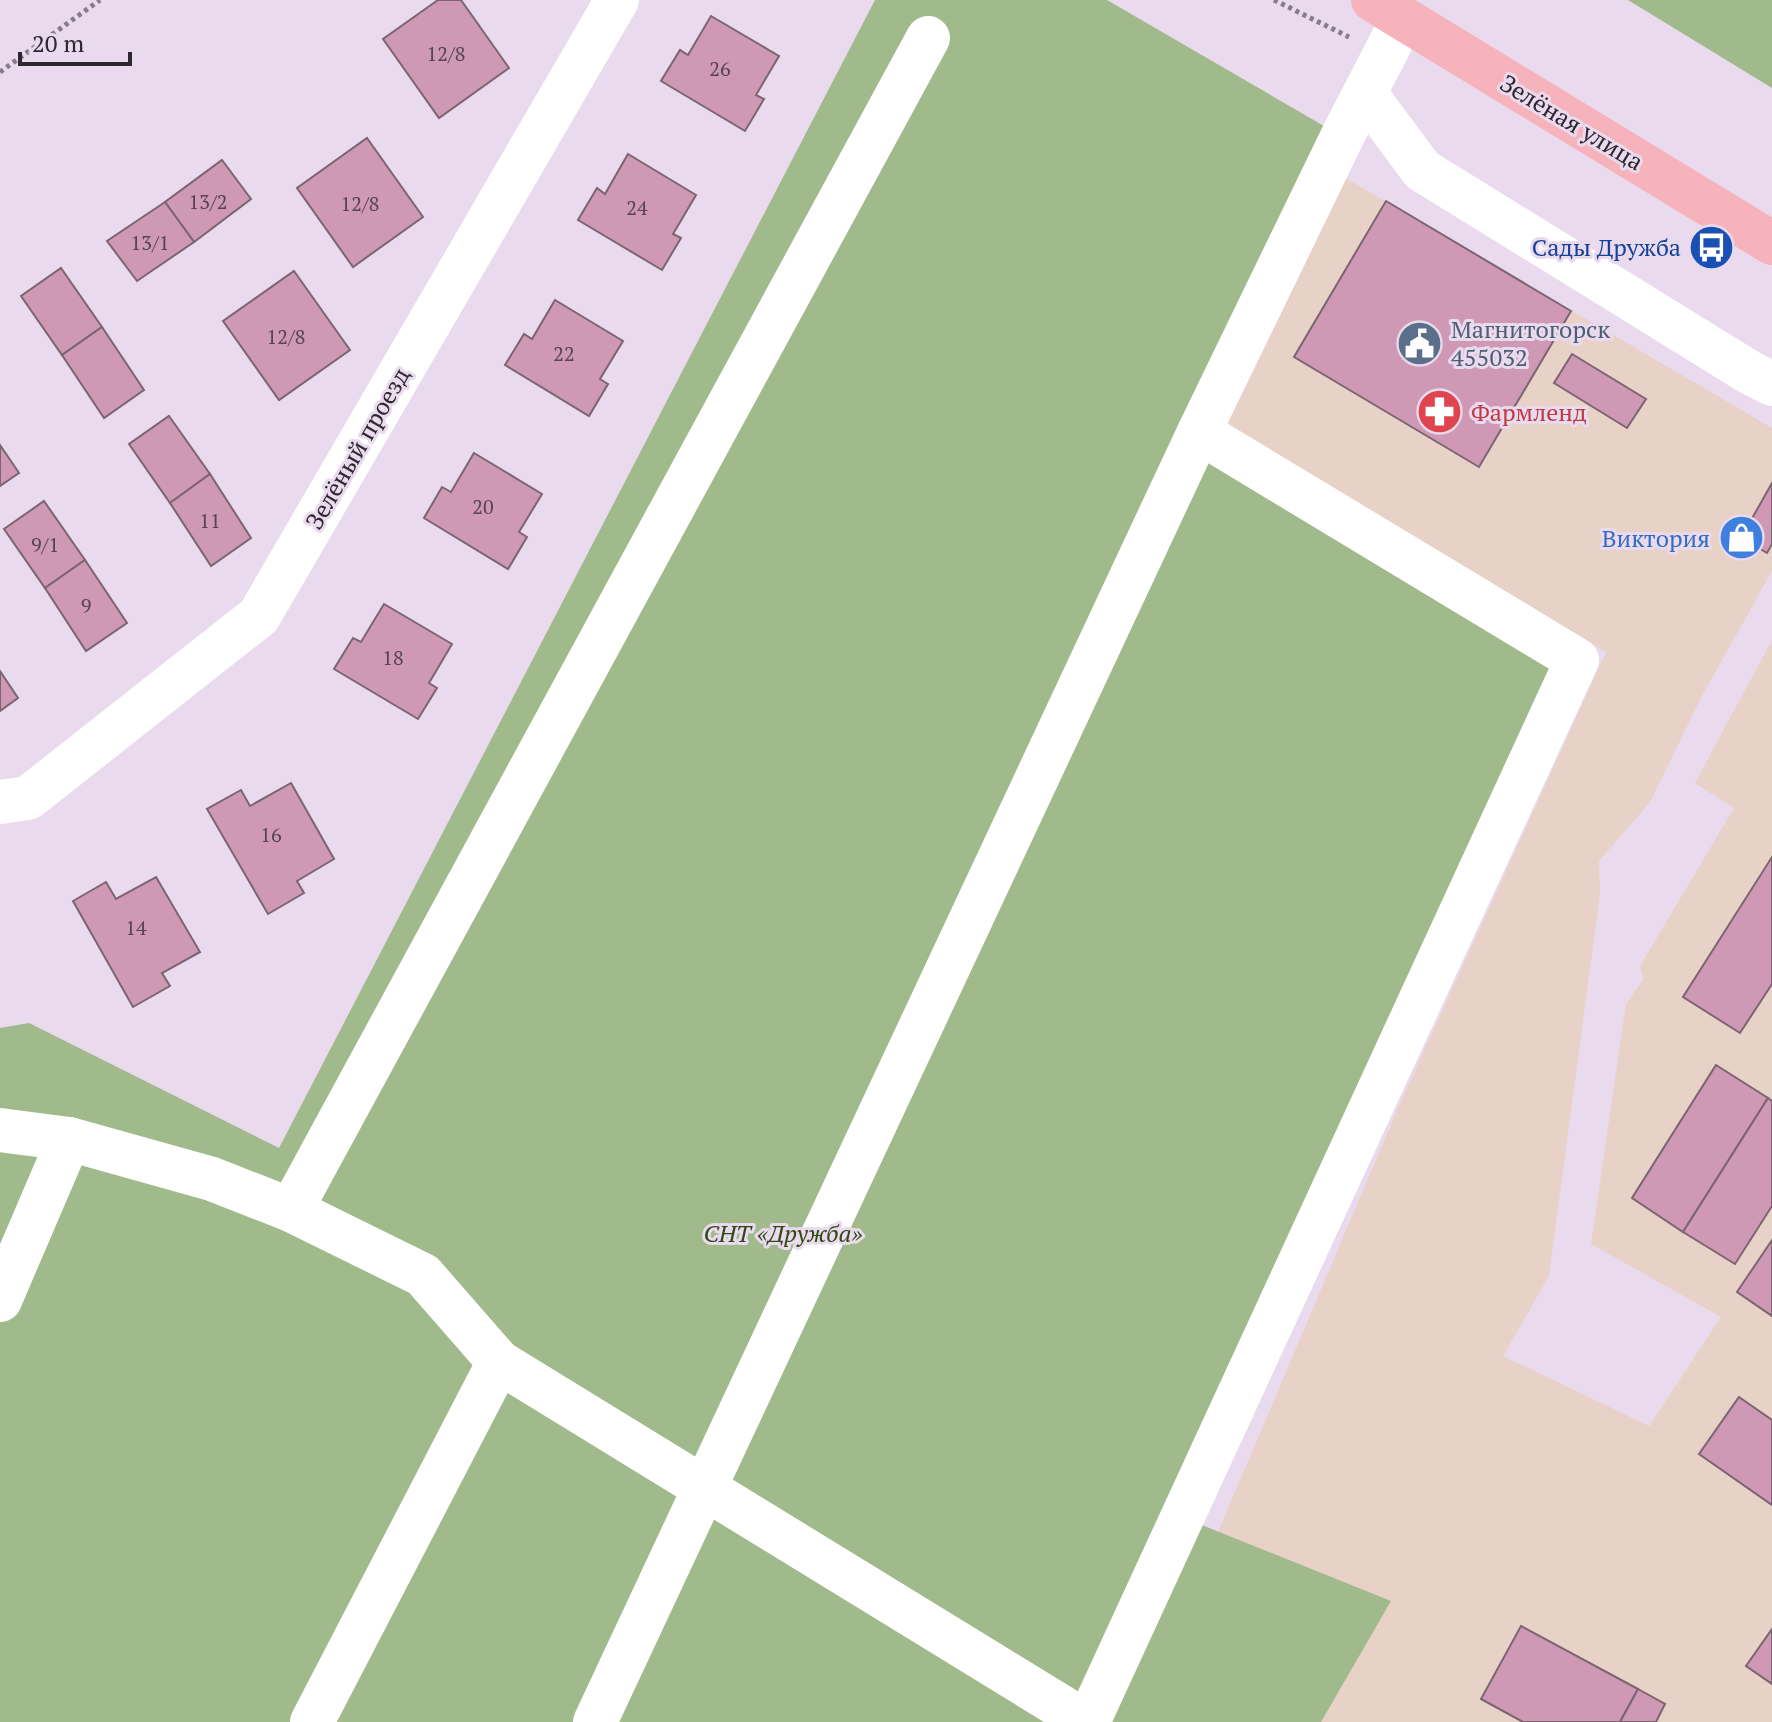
<svg xmlns="http://www.w3.org/2000/svg" width="1772" height="1722" viewBox="0 0 1772 1722" font-family="'PT Serif',serif">
<rect width="100%" height="100%" fill="#eadaee"/>
<polygon fill="#e8d1c6" points="1337,173 1772,428 1772,571 1703,694 1650,802 1599,861 1600,894 1549,1276 1503,1356 1649,1426 1721,1317 1591,1244 1626,1004 1643,980 1640,966 1734,808 1695,783 1772,640 1772,1722 1321,1722 1390,1601 1218,1532 1398,1108 1606,652 1244,439 1219,413"/>
<g fill="#a1ba8b">
<polygon points="875,0 1107,0 1336,133 1206,427 1584,660 1187,1519 1391,1601 1321,1722 0,1722 0,1028 29,1023 279,1148"/>
<polygon points="1628,0 1772,0 1772,88"/>
</g>
<g fill="#cf99b5" stroke="#7b6570" stroke-width="2">
<polygon points="438,0 461,0 509,68 439,118 383,39"/>
<polygon points="711,16 779,56 756,95 764,99 745,131 661,81 680,50 688,55"/>
<polygon points="367,138 423,217 353,267 297,188"/>
<polygon points="628,154 696,195 673,234 681,238 662,270 578,220 597,188 605,194"/>
<polygon points="222,160 251,199 194,242 165,202"/>
<polygon points="1386,201 1571,311 1479,467 1294,357"/>
<polygon points="165,202 194,242 137,281 107,241"/>
<polygon points="61,268 102,327 62,355 21,296"/>
<polygon points="294,271 350,350 279,400 223,321"/>
<polygon points="555,300 623,341 600,379 608,384 589,416 505,365 524,334 532,339"/>
<polygon points="102,327 144,390 104,418 62,355"/>
<polygon points="1572,354 1646,399 1627,428 1554,383"/>
<polygon points="169,416 210,474 170,503 129,444"/>
<polygon points="0,445 19,473 0,486"/>
<polygon points="474,453 542,494 519,532 527,537 508,569 424,518 442,487 451,492"/>
<polygon points="210,474 251,538 211,566 170,503"/>
<polygon points="1772,483 1772,544 1767,553 1741,538"/>
<polygon points="44,501 85,560 45,588 4,529"/>
<polygon points="85,560 127,623 86,651 45,588"/>
<polygon points="384,604 452,644 429,683 437,688 418,719 334,669 353,638 361,642"/>
<polygon points="0,671 18,698 0,711"/>
<polygon points="291,783 334,859 297,881 304,893 268,914 207,809 241,790 250,806"/>
<polygon points="1772,857 1772,984 1740,1033 1683,997"/>
<polygon points="156,877 200,952 162,973 170,986 133,1007 73,901 106,882 116,899"/>
<polygon points="1716,1065 1768,1098 1683,1232 1632,1198"/>
<polygon points="1768,1098 1772,1101 1772,1206 1735,1264 1683,1232"/>
<polygon points="1772,1240 1772,1316 1737,1292"/>
<polygon points="1739,1397 1772,1420 1772,1505 1699,1454"/>
<polygon points="1521,1626 1638,1689 1620,1722 1523,1722 1481,1699"/>
<polygon points="1772,1629 1772,1684 1746,1666"/>
<polygon points="1638,1689 1665,1704 1656,1722 1620,1722"/>
</g>
<g fill="none" stroke-linecap="round" stroke-linejoin="round">
<g stroke="#877c8a" stroke-width="5" stroke-dasharray="4 4" stroke-linecap="butt">
<polyline points="1274,0 1349,37"/>
<polyline points="0,72 100,0"/>
</g>
<g stroke="#fff" stroke-width="44">
<polyline points="1365,93 1422,170 1749,372 1772,384"/>
<polyline points="0,802 28,798 259,616 617,0"/>
<polyline points="0,1130 69,1139 212,1179 291,1210 423,1275 499,1362 1086,1722"/>
<polyline points="291,1210 928,38"/>
<polyline points="0,1300 69,1139"/>
<polyline points="312,1722 499,1362"/>
<polyline points="595,1722 1199,432 1343,135 1403,19"/>
<polyline points="1088,1722 1577,660 1199,432"/>
</g>
<polyline stroke="#f7b3bc" stroke-width="44" points="1373,0 1772,243"/>
</g>
<defs>
<symbol id="bus-disc" viewBox="-11 -11 22 22"><circle r="9.5" fill="#1a4fb4" stroke="#eadaee"/><path d="M-5-6H5V4H4V6H2V4H-2V6H-4V4H-5ZM-3.5-4V0h7V-4ZM-3.5 1.2v1.5H-2V1.2ZM2 1.2v1.5H3.5V1.2Z" fill="#fff"/></symbol>
<symbol id="civic-disc" viewBox="-11 -11 22 22"><circle r="9.5" fill="#5c6f8a" stroke="#eadaee"/><path d="M-.6-6.5H3V-4.5H.6V-3L4-1V1h2V6H-6V1h2V-1L-.6-3ZM-1.2 2.5V6h2.4V2.5Z" fill="#fff"/></symbol>
<symbol id="pharmacy-disc" viewBox="-11 -11 22 22"><circle r="9.5" fill="#e0444e" stroke="#eadaee"/><path d="M-2-6h4v4h4v4h-4v4h-4v-4h-4v-4h4Z" fill="#fff"/></symbol>
<symbol id="shop-disc" viewBox="-11 -11 22 22"><circle r="9.5" fill="#3f7fe0" stroke="#eadaee"/><path d="M-5-2.5h2.3a2.7 3.5 0 0 1 5.4 0H5L5.5 6h-11ZM-1.5-2.5h3a1.5 2.3 0 0 0-3 0Z" fill="#fff"/></symbol>
</defs>
<g fill-rule="evenodd">
<use href="#bus-disc" x="1686" y="222" width="51" height="51"/>
<use href="#civic-disc" x="1394" y="318" width="51" height="51"/>
<use href="#pharmacy-disc" x="1414" y="386" width="51" height="51"/>
<use href="#shop-disc" x="1716" y="512" width="51" height="51"/>
</g>
<g text-anchor="middle" dominant-baseline="central" stroke-width="6" stroke-linejoin="round" paint-order="stroke">
<g font-size="20" fill="#564450">
<text x="446" y="53">12/8</text>
<text x="720" y="68">26</text>
<text x="208" y="201">13/2</text>
<text x="360" y="203">12/8</text>
<text x="637" y="207">24</text>
<text x="150" y="242">13/1</text>
<text x="286" y="336">12/8</text>
<text x="564" y="353">22</text>
<text x="483" y="506">20</text>
<text x="210" y="520">11</text>
<text x="45" y="544">9/1</text>
<text x="86" y="605">9</text>
<text x="393" y="657">18</text>
<text x="271" y="834">16</text>
<text x="136" y="927">14</text>
</g>
<g font-size="24" fill="#2d272f" stroke="#eadaee">
<text transform="translate(1572 122) rotate(31)">Зелёная улица</text>
<text transform="translate(357 448) rotate(-60)">Зелёный проезд</text>
</g>
<g font-size="24" fill="#164399" stroke="#eadaee" text-anchor="end">
<text x="1681" y="247">Сады Дружба</text>
</g>
<g font-size="24" fill="#4e5e75" stroke="#eadaee" text-anchor="start">
<text x="1451" y="329">Магнитогорск<tspan x="1451" dy="28">455032</tspan></text>
</g>
<g font-size="24" fill="#be3a42" stroke="#eadaee" text-anchor="start">
<text x="1471" y="412">Фармленд</text>
</g>
<g font-size="24" fill="#366cbe" stroke="#eadaee" text-anchor="end">
<text x="1710" y="538">Виктория</text>
</g>
<g font-size="24" font-style="italic" fill="#304914" stroke="#eadaee">
<text x="783" y="1233">СНТ «Дружба»</text>
</g>
</g>
<path d="M20 52v12h110v-12" fill="none" stroke="#2d272f" stroke-width="4"/>
<text x="32" y="52" font-size="24" fill="#2d272f" stroke="#eadaee" stroke-width="6" paint-order="stroke">20 m</text>
</svg>
